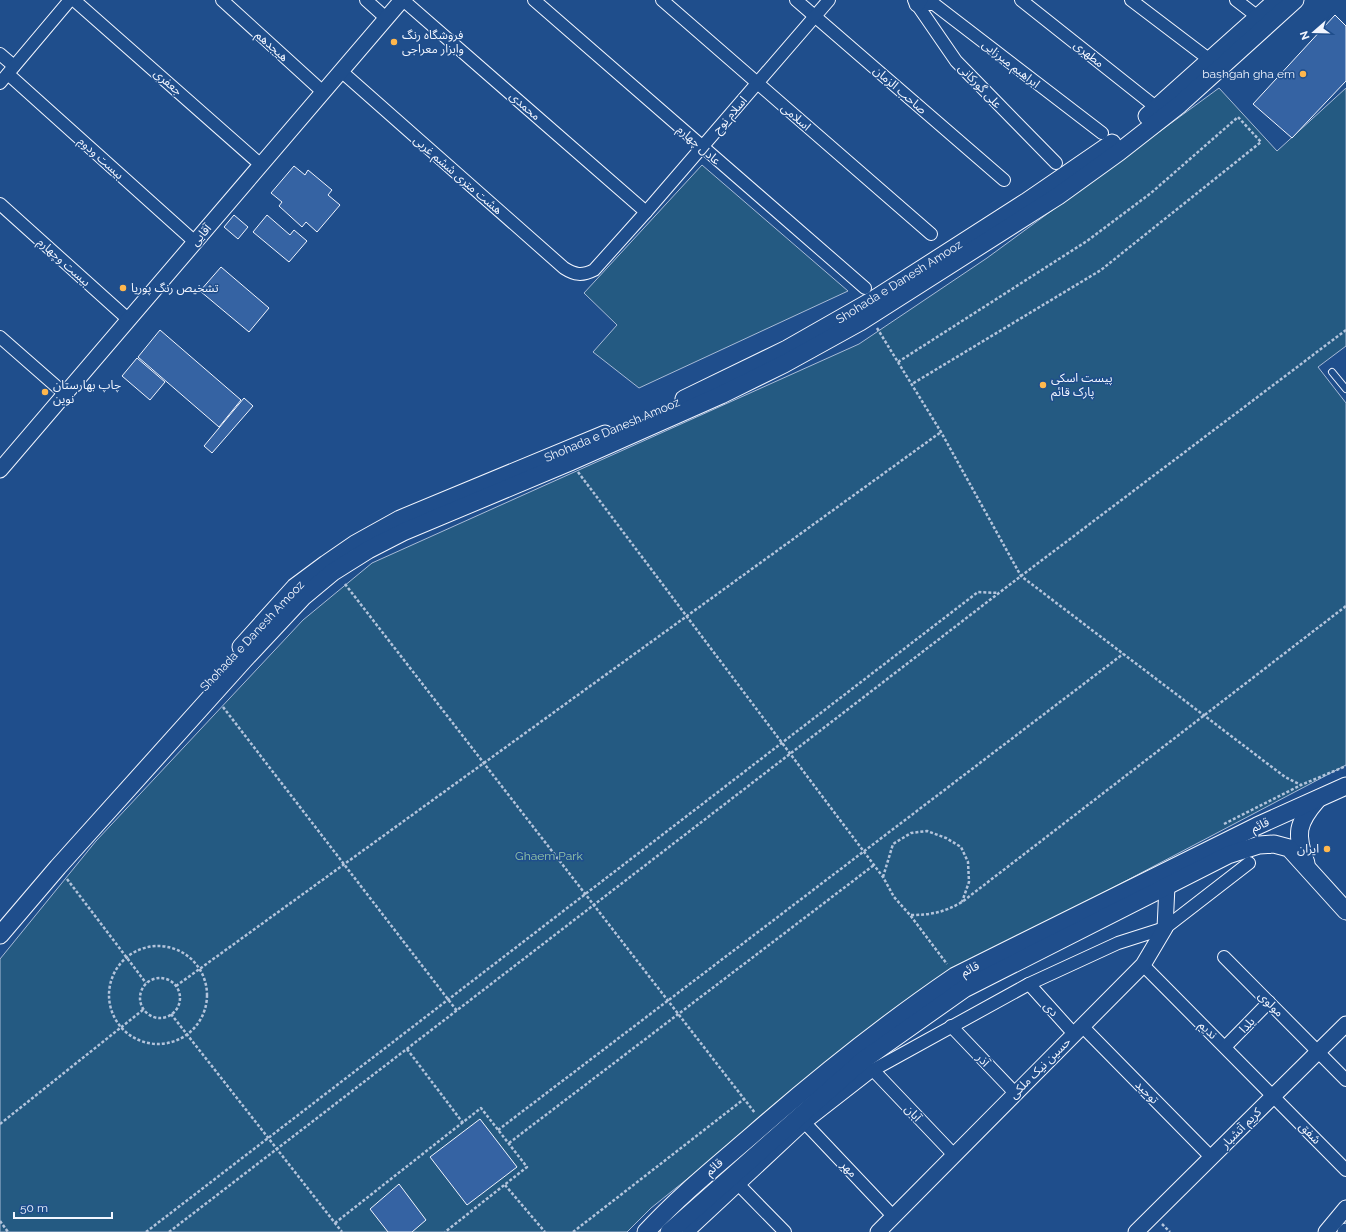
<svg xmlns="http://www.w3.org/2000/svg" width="1346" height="1232" viewBox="0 0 1346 1232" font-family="Raleway,'Noto Sans Arabic',sans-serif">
<rect width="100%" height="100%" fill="#1f4e8c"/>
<g fill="#245a82" stroke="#a8bbd7">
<polygon points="1219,88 1277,151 1346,88 1346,346 1318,367 1346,403 1346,765 932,983 651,1208 627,1232 0,1232 0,959 96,841 303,620 372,563 859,344 987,258"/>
<polygon points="702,165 848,291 639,388 593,352 617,325 584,293"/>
</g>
<g fill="#3563a3" stroke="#f2f6ff">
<polygon points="1335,15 1346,26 1346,81 1292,138 1253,104"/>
<polygon points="294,166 305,175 308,170 332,190 328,195 340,205 317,232 306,222 302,227 279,206 282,202 271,193"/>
<polygon points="234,215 248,227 238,239 224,227"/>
<polygon points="267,215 290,235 294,230 307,241 289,262 253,232"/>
<polygon points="221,267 269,308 249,332 200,291"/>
<polygon points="160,330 241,400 219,427 138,357"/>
<polygon points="137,358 165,382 150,400 122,376"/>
<polygon points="244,398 253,406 212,453 204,446"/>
<polygon points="480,1119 517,1167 467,1205 430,1157"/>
<polygon points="399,1184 426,1220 412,1232 388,1232 370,1209"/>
</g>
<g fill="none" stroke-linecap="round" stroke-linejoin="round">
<defs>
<polyline id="service" points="1332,372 1346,389"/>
<g id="minor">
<polyline points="74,0 261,165"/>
<polyline points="222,0 323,92"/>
<polyline points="366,0 386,18"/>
<polyline points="403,0 646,212"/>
<polyline points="534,0 865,288"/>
<polyline points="662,0 931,234"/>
<polyline points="796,0 1004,180"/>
<polyline points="914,0 956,61 1056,163"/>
<polyline points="1021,0 1157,108"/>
<polyline points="1131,0 1210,60"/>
<polyline points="1236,0 1258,17"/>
<polyline points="917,4 934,4 1102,133"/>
<polyline points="0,54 14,66"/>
<path d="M341,71l223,197c11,7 18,8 30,2l52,-58 183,-212"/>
<polyline points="8,74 195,242"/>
<polyline points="0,83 70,0"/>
<polyline points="0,204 129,320"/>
<polyline points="0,337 65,394"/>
<polyline points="1224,957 1346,1080"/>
<polyline points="1143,965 1346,1170"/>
<polyline points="1029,984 1074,1034"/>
<polyline points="951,1026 1015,1093"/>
<polyline points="1082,1026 1211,1157"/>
<polyline points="1225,1047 1269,1002"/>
<polyline points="873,1070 954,1155"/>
<polyline points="805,1123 893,1216"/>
<polyline points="738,1184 785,1232"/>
<polyline points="688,1232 805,1123 873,1070 1029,984 1118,943 1165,928 1249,863"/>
</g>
<g id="tertiary">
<polyline points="917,4 920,0"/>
<polyline points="0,470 402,0"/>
<polyline points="878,1232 1143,965 1165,928 1167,886"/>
<polyline points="1136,1232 1346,1024"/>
<polyline points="1326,1232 1346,1208"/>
<polyline points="1345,1232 1346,1231"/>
</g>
<g id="secondary">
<polyline points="1147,116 1277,0"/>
<polyline points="684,399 787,349 873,300 1026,202 1112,143"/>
<polyline points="241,647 295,587 326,564 355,544 400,519 605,434"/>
<path d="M1306,863c-11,-29 -9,-40 11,-63"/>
<polyline points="0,935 58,867 244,660 303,597 333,572 368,550 403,532 570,462 721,395 784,364 860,322 1058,196 1119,152 1179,105 1295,0"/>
<path d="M646,1232c32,-35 69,-65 105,-96 65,-57 132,-111 204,-160l302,-150 89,-40"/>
<polyline points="669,1232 862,1061 964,989 1228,855 1259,845 1274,844 1289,848 1346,911"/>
</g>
</defs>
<use href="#service" stroke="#f2f6ff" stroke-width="8"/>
<use href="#minor" stroke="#f2f6ff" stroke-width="14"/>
<use href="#tertiary" stroke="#f2f6ff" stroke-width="17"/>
<use href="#secondary" stroke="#f2f6ff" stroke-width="19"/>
<g stroke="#b3c4dc" stroke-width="2.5" stroke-dasharray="3 2" stroke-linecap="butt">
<polyline points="877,328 941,432 1021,576 1285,777 1301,785 1346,766"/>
<polyline points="898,362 1087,241 1151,193 1238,117 1261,142 1101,270 912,384"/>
<polyline points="578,472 883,877 894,897 910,915 947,964"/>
<polyline points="345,584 755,1113"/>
<polyline points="223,707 457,1011"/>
<polyline points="1224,824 1301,785"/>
<polyline points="883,877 893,844 911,833 927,831 946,838 961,847 968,862 969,882 962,902"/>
<polyline points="67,879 146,983"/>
<path d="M911,915c20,0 34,-3 51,-13l384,-296"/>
<circle cx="158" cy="995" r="49"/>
<circle cx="160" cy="998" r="20"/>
<polyline points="176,986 941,432"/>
<polyline points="171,1014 342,1232"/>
<polyline points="407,1049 463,1123"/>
<polyline points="0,1124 144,1009"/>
<polyline points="498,1130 1123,654"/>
<polyline points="509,1143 874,865"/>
<polyline points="505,1185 545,1232"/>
<polyline points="0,1221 8,1232"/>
<polyline points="335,1223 481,1108 527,1167 445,1232"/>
<polyline points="1162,1224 1170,1232"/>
<polyline points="146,1232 978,592 999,593"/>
<polyline points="169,1232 1021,576 1346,330"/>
<polyline points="573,1232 744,1099"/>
</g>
<use href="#service" stroke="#1f4e8c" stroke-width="6"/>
<use href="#minor" stroke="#1f4e8c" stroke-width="12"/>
<use href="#tertiary" stroke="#1f4e8c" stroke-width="15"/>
<use href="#secondary" stroke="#1f4e8c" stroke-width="17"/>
</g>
<g fill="#ffb74d" stroke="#1f4e8c" stroke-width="1.5">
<circle cx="394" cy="42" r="4"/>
<circle cx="1303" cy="74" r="4"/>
<circle cx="123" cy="288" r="4"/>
<circle cx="1043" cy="385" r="4"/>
<circle cx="45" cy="392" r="4"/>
<circle cx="1327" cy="849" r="4"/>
</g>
<g text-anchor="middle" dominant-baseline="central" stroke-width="3" stroke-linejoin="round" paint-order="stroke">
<g font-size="12" fill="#f2f6ff" stroke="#1f4e8c" text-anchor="start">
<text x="402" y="35">فروشگاه رنگ<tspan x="402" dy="14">وابزار معراجی</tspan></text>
<text x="1295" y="74" text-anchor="end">bashgah gha em</text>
<text x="131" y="288">تشخیص رنگ پوریا</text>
<text x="1051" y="378">پیست اسکی<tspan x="1051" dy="14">پارک قائم</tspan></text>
<text x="53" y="385">چاپ بهارستان<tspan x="53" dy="14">نوين</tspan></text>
<text x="1319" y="849" text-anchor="end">ایران</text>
</g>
<g font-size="12" fill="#f2f6ff" stroke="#1f4e8c">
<text transform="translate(272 46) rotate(42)">هیجدهم</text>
<text transform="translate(1089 54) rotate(39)">مطهری</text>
<text transform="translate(1011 64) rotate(38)">ابراهیم میرزایی</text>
<text transform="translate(168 82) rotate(41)">جعفری</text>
<text transform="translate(980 86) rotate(46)">علی گورکانی</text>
<text transform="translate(900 90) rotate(41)">صاحب الزمان</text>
<text transform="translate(525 106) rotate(41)">محمدی</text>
<text transform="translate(730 115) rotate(-49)">اسلام نوح</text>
<text transform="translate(796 117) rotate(41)">اسلامی</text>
<text transform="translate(699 145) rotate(41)">عادل چهارم</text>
<text transform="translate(101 158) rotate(42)">بیست ودوم</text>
<text transform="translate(458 175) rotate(41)">هشت متری ششم غربی</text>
<text transform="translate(201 235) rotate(-49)">آقایی</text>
<text transform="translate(64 262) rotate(42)">بیست وچهارم</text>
<text transform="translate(899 282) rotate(-32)">Shohada e Danesh Amooz</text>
<text transform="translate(612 430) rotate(-23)">Shohada e Danesh Amooz</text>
<text transform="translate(252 636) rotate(-47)">Shohada e Danesh Amooz</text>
<text transform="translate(1260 825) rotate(-25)">قائم</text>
<text transform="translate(970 969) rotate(-27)">قائم</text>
<text transform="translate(1271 1004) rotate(45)">مولوی</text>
<text transform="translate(1051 1009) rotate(48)">دی</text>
<text transform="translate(1247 1025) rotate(-46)">یلدا</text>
<text transform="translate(1208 1030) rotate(45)">ندیم</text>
<text transform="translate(983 1060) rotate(47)">آذر</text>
<text transform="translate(1040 1068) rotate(-45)">حسین نیک ملکی</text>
<text transform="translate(1147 1092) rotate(45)">توحید</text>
<text transform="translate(913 1113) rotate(47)">آبان</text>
<text transform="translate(1241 1128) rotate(-45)">کریم آتشبار</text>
<text transform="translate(1310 1133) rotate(46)">شفق</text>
<text transform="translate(714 1167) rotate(-41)">قائم</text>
<text transform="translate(849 1169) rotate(47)">مهر</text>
</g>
<g font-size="12" fill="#97c8a6" stroke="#1f4e8c">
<text x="549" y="856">Ghaem Park</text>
</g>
</g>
<g transform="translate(1314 32) rotate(250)" stroke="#1f4e8c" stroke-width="3" paint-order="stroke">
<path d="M0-3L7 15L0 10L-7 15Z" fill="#f2f6ff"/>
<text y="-6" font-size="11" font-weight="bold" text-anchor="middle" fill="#f2f6ff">N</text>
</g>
<path d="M14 1212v6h98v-6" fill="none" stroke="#f2f6ff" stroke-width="2"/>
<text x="20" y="1212" font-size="12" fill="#f2f6ff" stroke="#1f4e8c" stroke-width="3" paint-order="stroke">50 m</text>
</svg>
